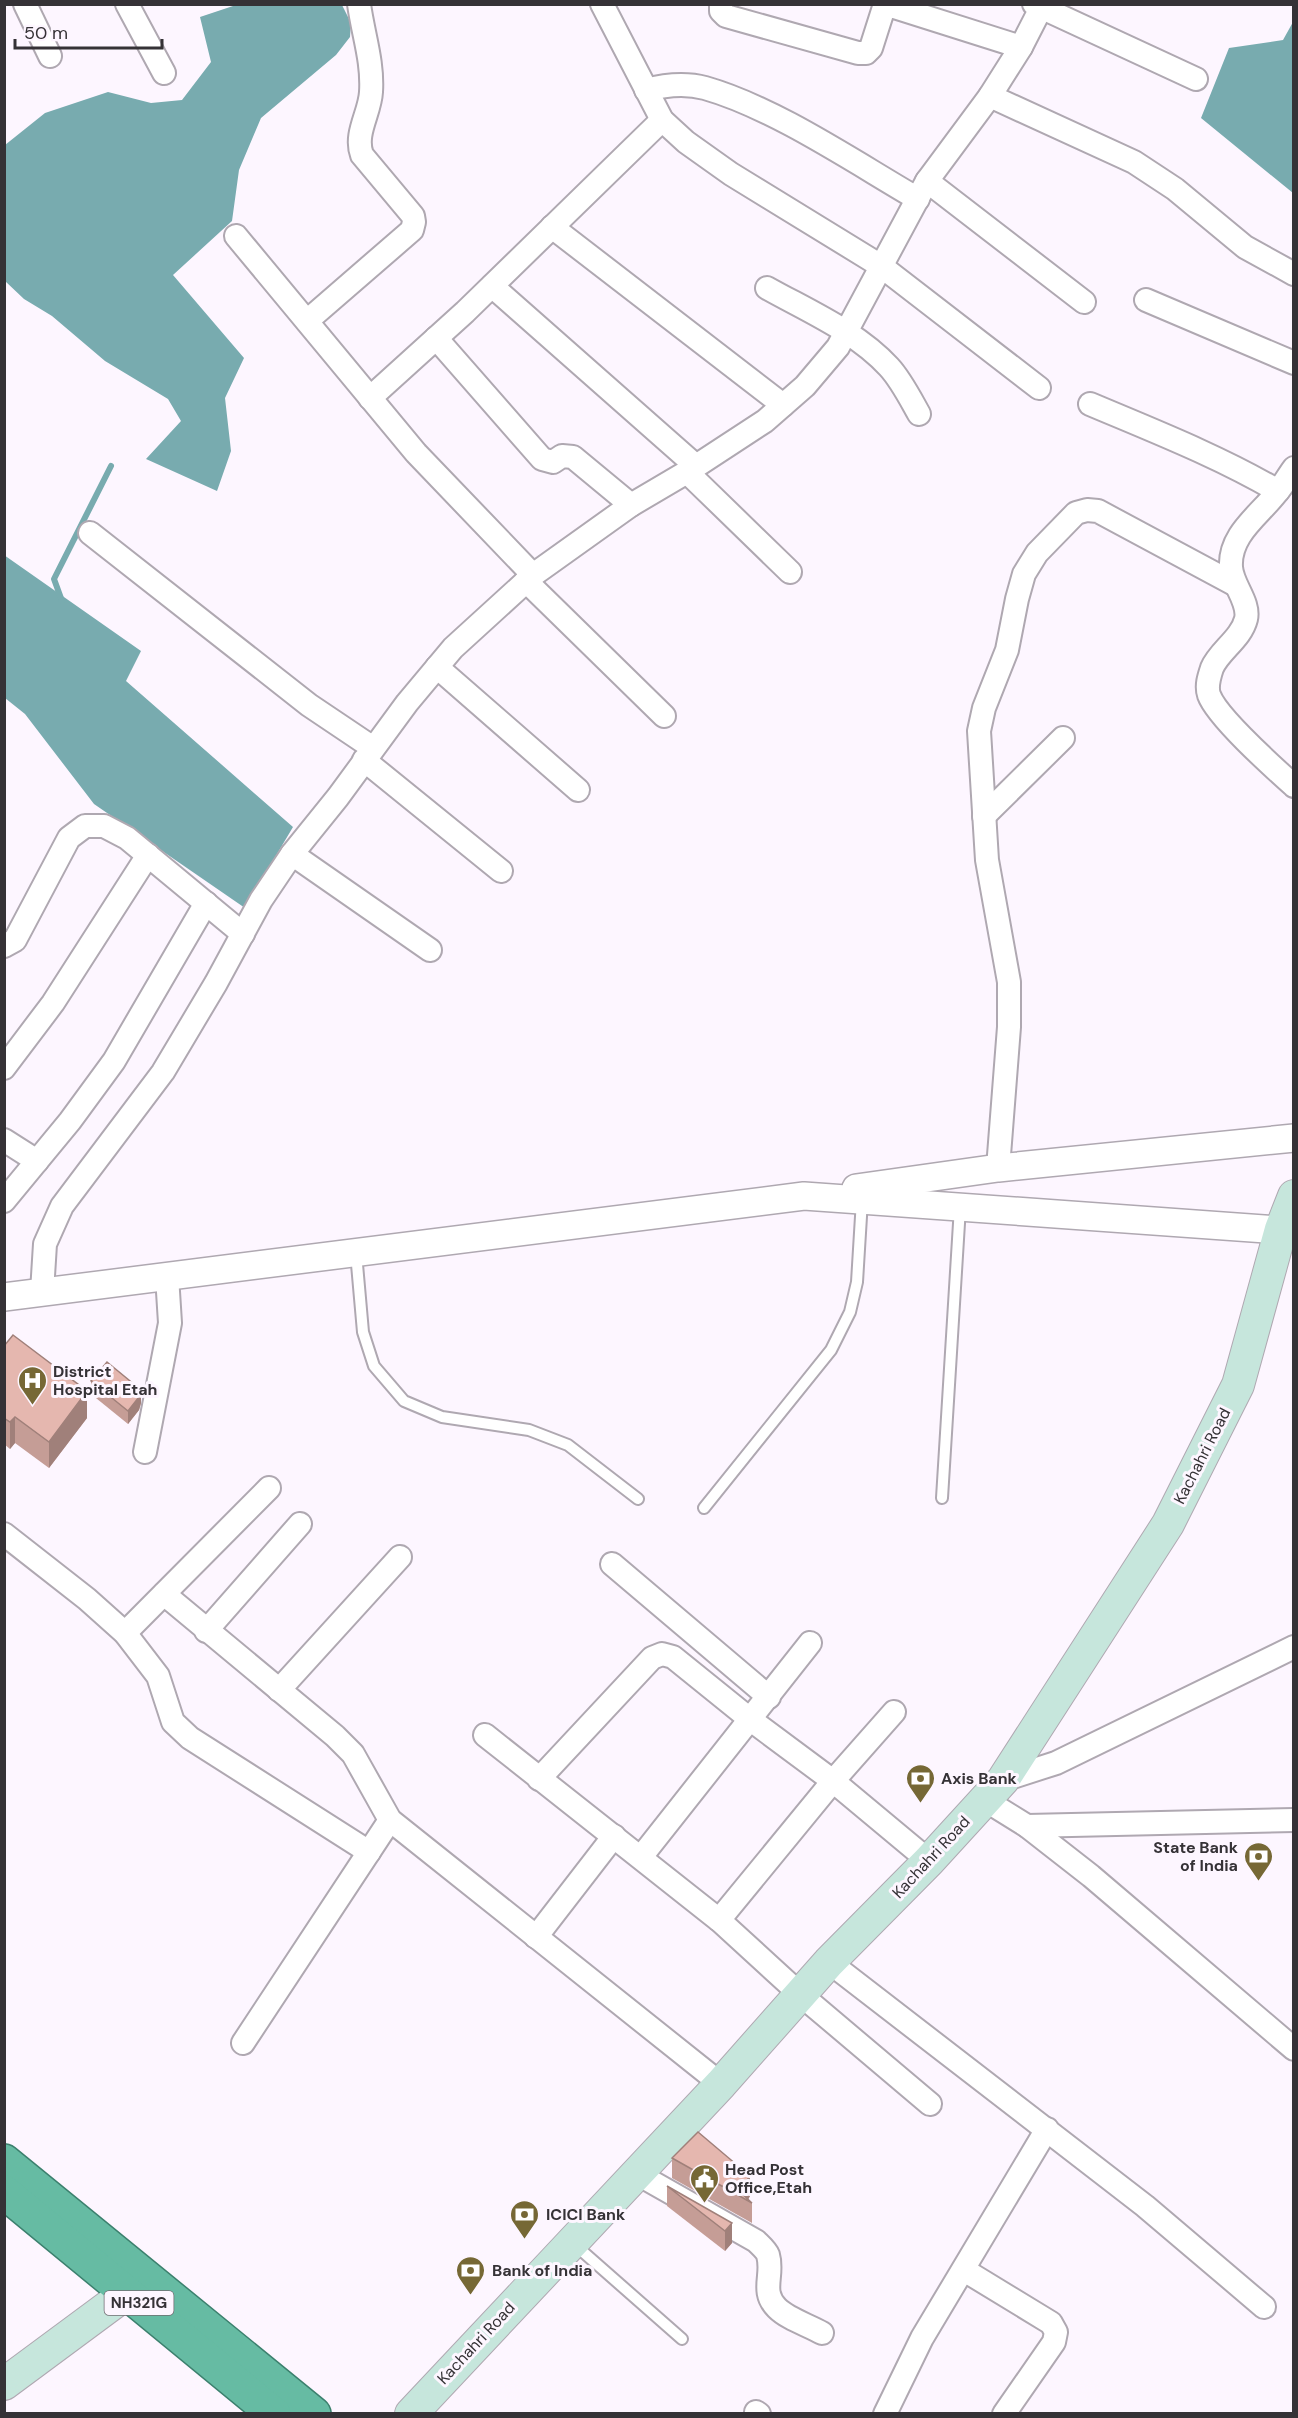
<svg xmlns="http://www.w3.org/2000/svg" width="1298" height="2418" viewBox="0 0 1298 2418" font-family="'DM Sans',sans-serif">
<rect width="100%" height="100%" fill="#fdf6ff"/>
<g fill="#78abaf">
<polygon points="236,5 342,5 351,23 350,37 336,55 261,118 239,170 232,221 173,275 244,358 225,398 231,451 217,491 146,459 181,421 168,399 105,361 52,316 24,299 5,281 5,145 45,113 108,92 151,103 182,100 211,62 200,17"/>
<polygon points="1293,22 1293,193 1201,118 1229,48 1283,40"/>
<polygon points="4,555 141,651 126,681 293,827 245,908 94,804 25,714 5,698"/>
</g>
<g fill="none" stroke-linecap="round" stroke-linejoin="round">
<polyline stroke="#78abaf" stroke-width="6" points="62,601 54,579 111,466"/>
<defs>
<g id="service">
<polyline points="356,1253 363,1332 374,1366 404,1401 442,1417 529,1430 568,1445 638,1499"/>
<polyline points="942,1498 960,1207"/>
<polyline points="704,1508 831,1350 850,1312 857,1282 862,1200"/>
<polyline points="574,2244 682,2339"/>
</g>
<g id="minor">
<polyline points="25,4 50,56"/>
<polyline points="127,4 164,73"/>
<polyline points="602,4 662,120 686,142 731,174 881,266 1039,388"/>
<polyline points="721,4 721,11 726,16 858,53 866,53 871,48 885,4 1021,47"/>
<polyline points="1034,4 1196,79"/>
<path d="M646,90c19,-5 40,-7 59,-2 70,20 149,74 213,111"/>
<polyline points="990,96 1134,162 1175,189 1245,247 1294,274"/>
<polyline points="927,181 1084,302"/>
<polyline points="552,227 783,405"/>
<polyline points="236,236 416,453 533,575"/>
<polyline points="492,286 696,466"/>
<path d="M767,288c41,23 90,44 122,79 12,13 21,31 30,47"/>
<polyline points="1146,300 1294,363"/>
<path d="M307,321l105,-91 2,-8 -1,-6 -51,-61c-8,-21 8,-42 9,-63 2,-31 -8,-58 -12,-88"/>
<polyline points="436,338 542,459 553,462 562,456 573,457 631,505"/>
<polyline points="370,398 465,312 662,120"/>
<path d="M1090,404c64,27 128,52 188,87"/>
<path d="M1294,468c-6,8 -10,16 -16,23 -18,24 -49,43 -47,76 1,18 19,35 15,52 -5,20 -27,32 -34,49 -3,9 -6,18 -3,27 8,22 65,73 85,91"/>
<polyline points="687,472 790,572"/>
<polyline points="90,533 309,705 373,748"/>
<polyline points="526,581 664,716"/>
<polyline points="437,667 578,790"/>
<polyline points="364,760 501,871"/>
<polyline points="984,816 1063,738"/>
<polyline points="292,854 430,950"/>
<polyline points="4,946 15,940 69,838 85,826 104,826 127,838 243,934"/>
<polyline points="4,1068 53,1003 148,855"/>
<polyline points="4,1140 37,1161"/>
<polyline points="998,1168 1009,1027 1009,982 987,860 979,731 984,708 1007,650 1017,599 1024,574 1037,553 1076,513 1087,510 1098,511 1234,584"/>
<polyline points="4,1201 70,1121 114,1061 206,903"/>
<polyline points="42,1292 45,1244 62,1206 163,1072 216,983 261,900 292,854 338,797 407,703 453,648 533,575 631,505 687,472 765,421 805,386 838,347 927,181 990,96 1021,47 1043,4"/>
<polyline points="145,1452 170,1323 167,1276"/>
<polyline points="4,1534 87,1599 125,1633 158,1676 173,1722 190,1738 369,1852"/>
<polyline points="612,1564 769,1697"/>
<polyline points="164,1594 335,1736 353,1754 390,1820 721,2084"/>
<polyline points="206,1631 300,1524"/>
<polyline points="125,1633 269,1488"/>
<polyline points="279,1690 400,1557"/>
<polyline points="485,1735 719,1920 801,1995 930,2104"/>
<polyline points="539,1779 652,1658 662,1654 673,1657 751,1720 833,1781 929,1861"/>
<polyline points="1003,1780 1056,1763 1294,1647"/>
<polyline points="985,1800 1027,1826 1091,1876 1294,2049"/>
<polyline points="1027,1826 1294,1820"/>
<polyline points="641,1857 810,1643"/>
<polyline points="719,1920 833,1781 894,1712"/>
<polyline points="536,1937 614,1836"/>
<polyline points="829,1962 1145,2206 1264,2307"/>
<polyline points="243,2043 390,1820"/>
<path d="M636,2173l120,68c4,4 10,9 12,14 6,20 -8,36 9,53 11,11 31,17 45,25"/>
<polyline points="964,2270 1051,2323 1056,2332 1054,2342 1004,2414"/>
<polyline points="756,2412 759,2414"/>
<polyline points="885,2414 922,2338 1047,2129"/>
</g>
<g id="tertiary">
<polyline points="856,1188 998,1168 1294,1138"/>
<polyline points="4,1297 804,1196 1294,1231"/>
</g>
<g id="secondary">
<polyline points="4,2384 147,2278"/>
<polyline points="411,2414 721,2084 829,1962 929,1861 1003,1780 1168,1524 1238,1385 1281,1229 1294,1196"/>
</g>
<g id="trunk">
<polyline points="4,2161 314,2414"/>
<polyline points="4,2192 274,2414"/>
</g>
</defs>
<use href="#service" stroke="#afa8b1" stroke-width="14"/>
<use href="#minor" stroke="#afa8b1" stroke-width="26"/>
<use href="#tertiary" stroke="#afa8b1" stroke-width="30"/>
<use href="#secondary" stroke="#afa8b1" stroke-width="34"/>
<use href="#trunk" stroke="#3c806e" stroke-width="36"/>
<use href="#service" stroke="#fff" stroke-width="10"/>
<use href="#minor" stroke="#fff" stroke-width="22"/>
<use href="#tertiary" stroke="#fff" stroke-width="27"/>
<use href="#secondary" stroke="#c6e6dc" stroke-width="32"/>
<use href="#trunk" stroke="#66bba3" stroke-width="33"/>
</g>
<g fill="#c59d96">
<polygon points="4,1346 87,1418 49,1468 15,1443 10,1449 4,1444"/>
<polygon points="91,1381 141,1403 139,1410 128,1424 91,1394"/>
<polygon points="672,2158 750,2196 748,2200 752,2203 752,2223 672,2178"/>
<polygon points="667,2186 732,2223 732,2243 725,2251 667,2206"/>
</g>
<g fill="#a0807a">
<polygon points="141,1390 141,1403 139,1410 128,1424 128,1411"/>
<polygon points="87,1391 87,1418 49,1468 49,1442"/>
<polygon points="15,1417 15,1443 10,1449 10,1422"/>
<polygon points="750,2176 750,2196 747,2201 739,2191"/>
<polygon points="732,2223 732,2243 725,2251 725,2231"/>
</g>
<g fill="#e5b7af" stroke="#a0807a" stroke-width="1.5">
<polygon points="13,1335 87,1391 49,1442 15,1417 10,1422 4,1418 4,1346"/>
<polygon points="107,1362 141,1390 139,1397 128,1411 91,1381"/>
<polygon points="698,2132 750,2176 739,2191 752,2203 672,2158"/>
<polygon points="667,2186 732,2223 725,2231"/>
</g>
<defs>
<symbol id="hospital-pin" viewBox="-11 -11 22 30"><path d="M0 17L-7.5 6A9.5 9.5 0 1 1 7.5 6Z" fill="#766835" stroke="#fdf6ff"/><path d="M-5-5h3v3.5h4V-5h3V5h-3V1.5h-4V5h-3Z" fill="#fff"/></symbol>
<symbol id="bank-pin" viewBox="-11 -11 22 30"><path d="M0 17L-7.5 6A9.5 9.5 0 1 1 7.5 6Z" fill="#766835" stroke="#fdf6ff"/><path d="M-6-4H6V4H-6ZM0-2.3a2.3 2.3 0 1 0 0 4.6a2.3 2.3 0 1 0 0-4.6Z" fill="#fff"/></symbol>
<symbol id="civic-pin" viewBox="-11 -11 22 30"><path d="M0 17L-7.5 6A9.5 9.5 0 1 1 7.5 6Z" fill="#766835" stroke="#fdf6ff"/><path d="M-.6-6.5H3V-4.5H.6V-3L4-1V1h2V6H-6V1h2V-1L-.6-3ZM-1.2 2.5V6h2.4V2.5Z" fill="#fff"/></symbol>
</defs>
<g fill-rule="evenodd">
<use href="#hospital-pin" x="16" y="1364" width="33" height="45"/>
<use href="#bank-pin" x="904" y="1762" width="33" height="45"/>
<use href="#bank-pin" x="1242" y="1840" width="33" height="45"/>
<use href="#civic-pin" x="688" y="2162" width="33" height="45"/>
<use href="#bank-pin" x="508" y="2198" width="33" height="45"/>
<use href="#bank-pin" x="454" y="2254" width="33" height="45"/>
</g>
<g text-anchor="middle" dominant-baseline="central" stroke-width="6" stroke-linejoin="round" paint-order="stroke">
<rect fill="#fdf6ff" stroke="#716d72" stroke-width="1.5" x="104.5" y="2291" width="69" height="24" rx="4.5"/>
<g font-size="15" font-weight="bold" fill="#353236">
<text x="139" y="2303">NH321G</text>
</g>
<g font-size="16" font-weight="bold" fill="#353236" stroke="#fdf6ff" text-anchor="start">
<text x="53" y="1371">District<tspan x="53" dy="18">Hospital Etah</tspan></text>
<text x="941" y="1778">Axis Bank</text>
<text x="1238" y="1847" text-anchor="end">State Bank<tspan x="1238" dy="18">of India</tspan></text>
<text x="725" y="2169">Head Post<tspan x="725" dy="18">Office,Etah</tspan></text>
<text x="546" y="2214">ICICI Bank</text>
<text x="492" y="2270">Bank of India</text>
</g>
<g font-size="16" fill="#353236" stroke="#fdf6ff">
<text transform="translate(1202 1456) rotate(-63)">Kachahri Road</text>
<text transform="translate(931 1857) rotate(-47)">Kachahri Road</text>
<text transform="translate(476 2343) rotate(-47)">Kachahri Road</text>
</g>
</g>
<rect width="1298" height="2418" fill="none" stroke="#353236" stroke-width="12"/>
<path d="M15 39v9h147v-9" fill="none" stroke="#353236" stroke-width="3"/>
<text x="24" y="39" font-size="18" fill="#353236" stroke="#fdf6ff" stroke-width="4.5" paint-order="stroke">50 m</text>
</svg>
